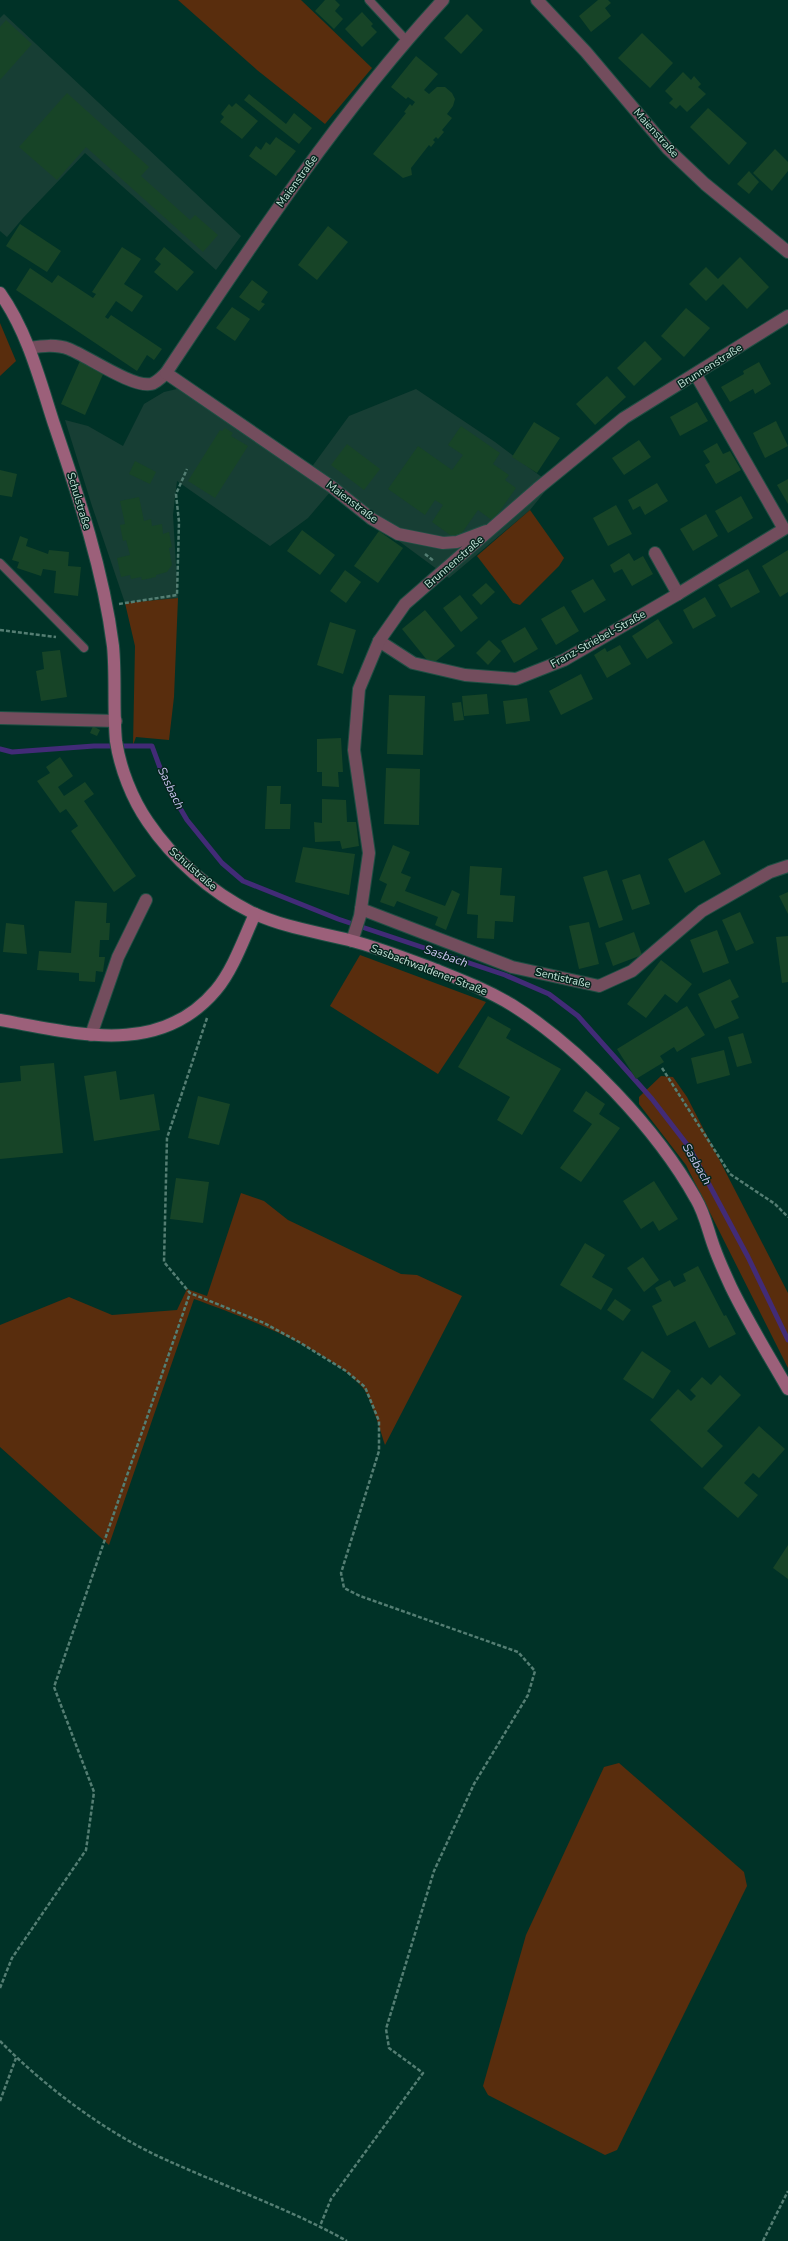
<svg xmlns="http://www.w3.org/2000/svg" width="788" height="2241" viewBox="0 0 788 2241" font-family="'Nunito Sans',sans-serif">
<rect width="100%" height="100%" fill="#003227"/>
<g fill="#173e34">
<polygon points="4,14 241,236 216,270 85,153 23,218 7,237 0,231 0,18"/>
<polygon points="177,389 202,400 311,468 349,416 416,389 495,442 551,484 530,510 449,578 331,491 308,518 270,546 177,481 173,515 178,598 125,603 92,506 65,420 88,426 123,446 144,404 164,392"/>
</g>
<g fill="#592d0d">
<polygon points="178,0 301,0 372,68 325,124 257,70"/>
<polygon points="0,323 16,361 0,376"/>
<polygon points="530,510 564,558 559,566 520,605 513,603 477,556"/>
<polygon points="178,598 174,697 169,740 136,737 133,745 135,646 125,603"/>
<polygon points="360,955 486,1002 438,1074 330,1006"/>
<polygon points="661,1076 673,1077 687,1097 788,1293 788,1368 686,1165 639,1104 639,1097"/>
<path d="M241,1193l23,8 24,19 113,54 16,1 45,21 -77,149c-4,-13 -15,-49 -22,-57 -33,-38 -121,-72 -169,-89l-85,246 -109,-98v-122l69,-28 43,18 65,-5 10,-21 20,7z"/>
<polygon points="619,1763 744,1872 747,1886 617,2150 605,2155 488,2095 483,2086 526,1935 604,1767"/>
</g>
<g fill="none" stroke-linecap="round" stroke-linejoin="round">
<polyline stroke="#422b77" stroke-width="5" points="0,749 12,752 94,746 152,746 166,784 187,820 222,863 243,881 338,919 505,975 549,994 578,1016 652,1099 689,1147 748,1257 788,1340"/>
</g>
<g fill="#174427">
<polygon points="325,0 335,0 340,5 335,11 343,19 334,29 315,11"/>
<polygon points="598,0 608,0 611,3 605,8 611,16 591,32 579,16"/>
<polygon points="362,12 373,24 371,26 377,32 362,47 345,29"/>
<polygon points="467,14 483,30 461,54 444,38"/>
<polygon points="6,20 32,44 0,80 0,27"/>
<polygon points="642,33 673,63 650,88 618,58"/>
<polygon points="416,56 438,74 424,90 429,94 437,87 445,87 452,93 455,99 453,106 447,114 452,118 442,130 444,132 438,139 436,137 433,140 435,142 431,147 429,145 411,168 412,175 403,178 373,154 406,113 404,112 410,104 412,106 415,102 408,97 406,99 391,87"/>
<polygon points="683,72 691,80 694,76 701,84 698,87 706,94 687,112 680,105 676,109 669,103 673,99 665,91"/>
<polygon points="67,93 149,167 141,176 190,220 195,215 218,235 203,252 86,147 57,180 19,147"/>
<polygon points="249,94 286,124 294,113 312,128 299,144 244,100"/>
<polygon points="236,103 258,121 242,139 220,122 224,117 221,114 229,104 232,107"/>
<polygon points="708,108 747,143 729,165 690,127"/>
<polygon points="276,137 296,151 276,176 249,156 256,146 261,150 266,142 270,145"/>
<polygon points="775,149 788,162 788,171 772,191 753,173"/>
<polygon points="749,171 759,182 749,194 737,184"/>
<polygon points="20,224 61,251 47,272 6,246"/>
<polygon points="328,226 348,242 317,280 298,265"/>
<polygon points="122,247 141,259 124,284 143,296 132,312 116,301 105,317 108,319 111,315 162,349 154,360 147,355 137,371 16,290 30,268 52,283 58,275 93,298 96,294 92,292"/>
<polygon points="164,247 194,272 177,291 154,272 161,264 155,259"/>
<polygon points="740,257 769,287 747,309 723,284 706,301 689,284 706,267 718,279"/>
<polygon points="252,280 268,292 261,302 265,304 259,311 239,297"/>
<polygon points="232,307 250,319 235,341 216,328"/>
<polygon points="686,308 710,328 684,357 661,336"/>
<polygon points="645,341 662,359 634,386 617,368"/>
<polygon points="80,361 104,372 85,415 61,404"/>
<polygon points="759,362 771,384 755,394 753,389 730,402 721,387 744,374 743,371"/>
<polygon points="607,376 626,397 595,425 576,404"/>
<polygon points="697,402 708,421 680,436 670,417"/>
<polygon points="776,421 788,446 765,458 753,433"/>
<polygon points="534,422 560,438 537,473 512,457"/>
<polygon points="461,426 500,453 493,464 509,475 505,480 516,488 493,521 478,510 457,540 432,522 443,505 435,500 425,515 388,489 418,446 452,470 463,455 448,445"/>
<polygon points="225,428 233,433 231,436 248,446 215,498 188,481 220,430 222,431"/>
<polygon points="639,440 651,457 624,475 612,458"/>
<polygon points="717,443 723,454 730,451 741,470 716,484 705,465 710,462 703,451"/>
<polygon points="347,444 380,469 364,490 331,465"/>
<polygon points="135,461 156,472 150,484 129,474"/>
<polygon points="0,470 17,474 12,497 0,495"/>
<polygon points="788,479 788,504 777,485"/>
<polygon points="657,483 668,501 645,515 640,506 633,510 628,500"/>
<polygon points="741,496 753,518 728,533 715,511"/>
<polygon points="139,497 144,521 151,519 152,526 162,524 163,534 169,532 172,547 169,548 172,565 167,572 156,575 156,577 142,580 141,577 131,579 130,575 121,577 117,558 130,555 126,540 123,541 120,525 125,524 120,501"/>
<polygon points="616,505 632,534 608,546 593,518"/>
<polygon points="706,514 718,536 693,551 680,529"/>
<polygon points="302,530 335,555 320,575 287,551"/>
<polygon points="379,531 403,548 378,583 354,566"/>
<polygon points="20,536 28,539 26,546 48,554 49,550 69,552 68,566 81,567 78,596 54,593 56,571 43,569 41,576 17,568 19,562 12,560"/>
<polygon points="788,550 788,592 780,597 762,566"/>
<polygon points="629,553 634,561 643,556 653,574 632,586 622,569 614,573 610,565"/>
<polygon points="748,569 760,592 731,608 718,585"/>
<polygon points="345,570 361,582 346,603 330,591"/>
<polygon points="593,579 606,600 584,613 571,591"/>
<polygon points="486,583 495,592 481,605 472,595"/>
<polygon points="460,595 478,618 461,632 443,608"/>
<polygon points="705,597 716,616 693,629 683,610"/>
<polygon points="564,606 579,631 556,645 541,619"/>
<polygon points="425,610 455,646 431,665 402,629"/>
<polygon points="658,619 673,643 647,659 632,636"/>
<polygon points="330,622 356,630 343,674 317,665"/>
<polygon points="525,627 538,649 514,663 501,641"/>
<polygon points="489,640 501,651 488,665 476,653"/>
<polygon points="620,645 631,664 607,678 594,655 605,648 607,652"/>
<polygon points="60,650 67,697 41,701 36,671 44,669 42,652"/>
<polygon points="581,674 593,699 561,715 549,691"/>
<polygon points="487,694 489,714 464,716 462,696"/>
<polygon points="389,695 425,696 423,755 387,754"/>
<polygon points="527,698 530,721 506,724 503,701"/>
<polygon points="461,702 464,720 454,721 452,703"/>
<polygon points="93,726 100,730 97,736 90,733"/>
<polygon points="341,738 343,772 338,772 339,787 322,786 322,772 317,772 317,739"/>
<polygon points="60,757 73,776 58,787 64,796 85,782 94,794 84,801 136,876 114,892 71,831 78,826 75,821 66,809 60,813 37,781 50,773 46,767"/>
<polygon points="386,768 420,769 419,825 384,824"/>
<polygon points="267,786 281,786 280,804 291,804 290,829 265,829"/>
<polygon points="322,799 346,800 347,822 356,822 359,846 342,849 340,841 315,842 314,822 322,823"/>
<polygon points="704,840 721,874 685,893 668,859"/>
<polygon points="393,845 410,852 401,873 411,877 405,891 445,906 452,890 460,894 446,930 435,925 438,917 397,901 394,907 380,902 387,884 379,880"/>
<polygon points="303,847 355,854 349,895 295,882"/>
<polygon points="470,866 502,868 500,895 515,896 513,922 495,921 494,939 477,938 478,915 467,914"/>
<polygon points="607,870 623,920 599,928 583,877"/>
<polygon points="640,874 650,904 632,910 622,880"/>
<polygon points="788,892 788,914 779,896"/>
<polygon points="75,901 107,903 106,923 110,923 109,940 100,940 99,957 105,957 103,972 96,971 95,982 79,981 79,973 37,970 39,951 71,953"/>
<polygon points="740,912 754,943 736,951 722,920"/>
<polygon points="589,922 599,964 579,969 569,926"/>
<polygon points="6,923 24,925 27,954 3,952"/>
<polygon points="717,930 729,963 703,973 690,940"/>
<polygon points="634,932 642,955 613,966 605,943"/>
<polygon points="788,936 788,982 782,983 776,937"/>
<polygon points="661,960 692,984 677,1003 665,994 646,1018 627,1004"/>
<polygon points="730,979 739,997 731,1001 739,1018 715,1029 698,994"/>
<polygon points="687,1006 705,1035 677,1052 674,1047 660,1056 664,1062 636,1079 617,1049"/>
<polygon points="488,1016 511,1029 506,1038 561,1069 522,1135 497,1120 510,1097 458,1067"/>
<polygon points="743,1033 752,1063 737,1067 728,1037"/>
<polygon points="724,1050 730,1075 697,1084 691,1058"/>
<polygon points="54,1063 63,1153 0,1159 0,1083 21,1081 20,1066"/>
<polygon points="116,1071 120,1100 154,1094 160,1130 94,1141 84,1076"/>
<polygon points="586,1091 605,1104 599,1114 620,1128 581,1182 560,1168 592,1124 573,1111"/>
<polygon points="198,1096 230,1104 219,1145 188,1138"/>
<polygon points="176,1178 209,1182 203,1223 170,1219"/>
<polygon points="654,1181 678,1219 659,1231 653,1221 641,1229 623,1201"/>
<polygon points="585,1243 605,1255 592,1277 613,1289 601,1310 560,1285"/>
<polygon points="643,1257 659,1280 644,1292 627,1268"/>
<polygon points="698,1266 724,1316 726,1315 736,1334 709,1348 695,1321 667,1336 652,1306 662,1301 655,1288 670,1280 674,1287 686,1281 683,1274"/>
<polygon points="615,1299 631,1310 623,1321 607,1310"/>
<polygon points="642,1351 671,1371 653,1399 623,1379"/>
<polygon points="720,1375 741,1395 707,1431 723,1446 702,1468 650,1420 678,1389 691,1401 696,1396 690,1390 702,1377 711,1385"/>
<polygon points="759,1426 785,1449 759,1478 753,1473 744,1483 758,1495 738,1518 703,1488"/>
<polygon points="788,1545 788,1579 773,1568"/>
</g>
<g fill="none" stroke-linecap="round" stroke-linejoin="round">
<defs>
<g id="lane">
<polyline points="369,0 406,40"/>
<polyline points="0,563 84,648"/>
</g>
<g id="street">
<polyline points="537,0 586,52 668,149 705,184 788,252"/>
<path d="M29,348c13,-2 27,-4 40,1 18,7 64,39 82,35 5,-1 11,-7 15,-11 86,-129 172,-259 277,-373"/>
<polyline points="166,373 332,487 372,519 398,534 443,543 457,542 486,531"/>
<polyline points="655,553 678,594"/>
<polyline points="379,641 413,663 465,675 516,679 564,660 678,594 784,529 696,375"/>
<polyline points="0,718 116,721"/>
<polyline points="361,909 512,967 599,986 632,971 702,911 770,872 788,866"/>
<polyline points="352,941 360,916 369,853 354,750 359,689 379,641 405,604 537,489 624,418 788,316"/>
<polyline points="91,1035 118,957 146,900"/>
</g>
<g id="secondary">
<path d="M0,293c27,38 39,84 53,128 25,74 50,147 60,225 3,31 0,63 3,95 4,27 16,58 32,81 25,37 63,70 103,90 31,15 66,20 98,28 31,8 61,20 90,31 25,10 50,20 73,34 68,43 145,124 184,194 9,15 12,32 18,48 5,14 11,27 17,40 17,35 38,69 57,102"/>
<path d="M0,1020c75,13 159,38 216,-30 17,-20 28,-52 39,-76"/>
</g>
</defs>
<use href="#lane" stroke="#1f4e43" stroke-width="10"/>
<use href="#street" stroke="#1f4e43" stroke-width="14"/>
<use href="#secondary" stroke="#1f4e43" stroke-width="14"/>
<g stroke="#547e73" stroke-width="2.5" stroke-dasharray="4 2" stroke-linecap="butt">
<polyline points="425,554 434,561"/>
<polyline points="119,604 177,595 179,522 176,494 187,469"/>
<polyline points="0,630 56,637"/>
<polyline points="207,1018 167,1138 164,1262 190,1293 264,1323 299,1342 346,1371 365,1387 379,1421 379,1451 341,1573 344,1588 360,1596 518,1652 535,1671 528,1695 474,1784 434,1871 386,2029 389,2048 423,2073 331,2199 320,2226"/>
<polyline points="662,1068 730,1174 775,1204 788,1217"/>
<polyline points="0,1988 12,1958 86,1850 94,1792 54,1687 190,1293"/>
<path d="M0,2041c44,45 105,91 162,117 61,28 126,50 185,83"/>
<polyline points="0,2101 16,2058"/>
<polyline points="763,2241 788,2191"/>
</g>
<use href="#lane" stroke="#734d5d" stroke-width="8"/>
<use href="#street" stroke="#734d5d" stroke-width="12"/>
<use href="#secondary" stroke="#9c607a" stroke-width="12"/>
</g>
<g text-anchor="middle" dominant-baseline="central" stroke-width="3" stroke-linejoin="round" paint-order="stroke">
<g font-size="11" fill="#c3e2d7" stroke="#04261e">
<text transform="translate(656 133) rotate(48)">Maienstraße</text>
<text transform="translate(297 181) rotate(-54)">Maienstraße</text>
<text transform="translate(710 366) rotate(-32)">Brunnenstraße</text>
<text transform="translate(79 501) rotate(73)">Schulstraße</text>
<text transform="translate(352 502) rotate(37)">Maienstraße</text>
<text transform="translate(454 562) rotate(-41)">Brunnenstraße</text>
<text transform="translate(598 639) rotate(-29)">Franz-Striebel-Straße</text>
<text transform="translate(193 869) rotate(41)">Schulstraße</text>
<text transform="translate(429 970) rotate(21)">Sasbachwaldener Straße</text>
<text transform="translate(563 978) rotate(13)">Sentistraße</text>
</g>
<g font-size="12" font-style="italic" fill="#ccc5f1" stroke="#04261e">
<text transform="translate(171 788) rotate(64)">Sasbach</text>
<text transform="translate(446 956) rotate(19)">Sasbach</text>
<text transform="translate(697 1164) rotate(60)">Sasbach</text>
</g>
</g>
</svg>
